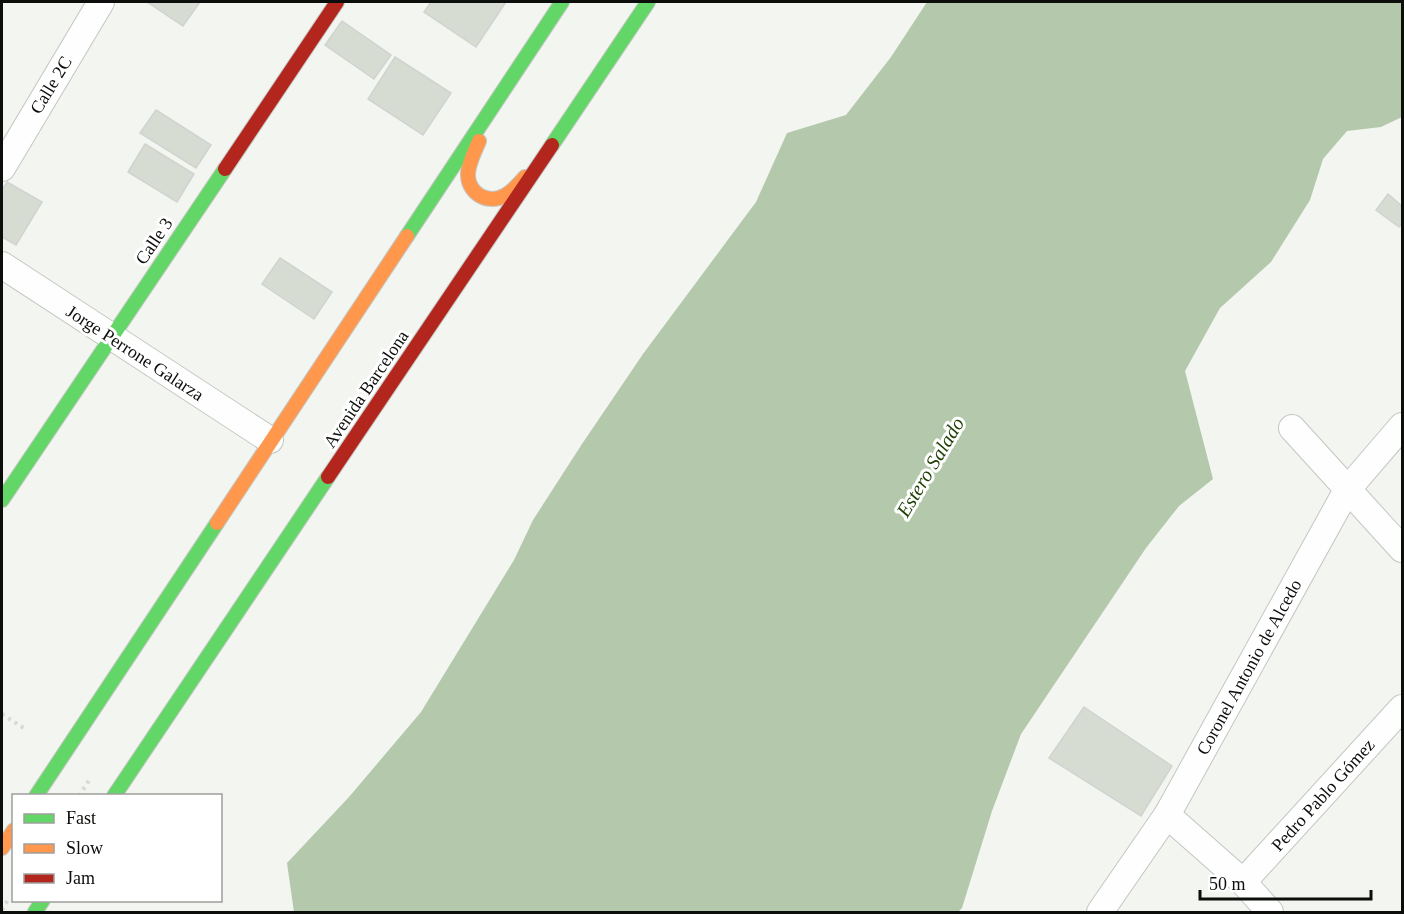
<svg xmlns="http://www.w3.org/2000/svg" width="1404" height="914" viewBox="0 0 1404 914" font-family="Georgia,serif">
<rect width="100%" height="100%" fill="#f2f5f0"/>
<polygon fill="#b4c8ab" points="927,2 1402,2 1402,117 1381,127 1347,131 1323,159 1310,200 1271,262 1220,308 1185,371 1213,479 1179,506 1146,548 1021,734 992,811 962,908 958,912 294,912 287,863 349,797 421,712 514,560 533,520 582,444 643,354 756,202 787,133 846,115 891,57"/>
<g fill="#d7dcd3" stroke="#d1d3d0" stroke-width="1.5">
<polygon points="147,2 200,2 183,26"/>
<polygon points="431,2 506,2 476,47 424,12"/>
<polygon points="342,21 391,55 374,79 325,45"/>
<polygon points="395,57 451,93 423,135 368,99"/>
<polygon points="156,110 211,145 196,168 140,133"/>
<polygon points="145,144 194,174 177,202 128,172"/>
<polygon points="7,182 42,202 16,245 2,237 2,190"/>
<polygon points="1388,194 1402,206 1402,223 1399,227 1376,210"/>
<polygon points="280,258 332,292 314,319 262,284"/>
<polygon points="1084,707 1172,766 1141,816 1049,758"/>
</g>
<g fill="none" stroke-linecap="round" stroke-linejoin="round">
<defs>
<g id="street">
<polyline points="2,168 101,2"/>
<polyline points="2,265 270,440"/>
<polyline points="1292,428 1402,549"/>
<polyline points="1167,815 1243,882 1270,912"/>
<polyline points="1243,882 1402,708"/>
<polyline points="1100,912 1167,815 1347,490 1402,426"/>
</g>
<g id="fast">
<polyline points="552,145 648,2"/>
<polyline points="407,236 562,2"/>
<polyline points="2,500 225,169"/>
<polyline points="36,796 217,523"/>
<polyline points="114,796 328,477"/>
<polyline points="35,912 43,900"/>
</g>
<g id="slow">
<path d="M479,141c-4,10 -10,21 -11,32 -1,19 18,32 36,23 8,-4 15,-12 21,-19"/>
<polyline points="217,523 407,236"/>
<polyline points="2,848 14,830"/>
</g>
<g id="jam">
<polyline points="225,169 337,2"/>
<polyline points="328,477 552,145"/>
</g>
</defs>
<use href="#street" stroke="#c4c6c2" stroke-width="28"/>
<use href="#fast" stroke="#c4c6c2" stroke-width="16"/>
<use href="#slow" stroke="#c4c6c2" stroke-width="16"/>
<use href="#jam" stroke="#c4c6c2" stroke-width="16"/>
<g stroke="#d8d9d7" stroke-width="4" stroke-dasharray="3 4.5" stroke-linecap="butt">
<polyline points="2,714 25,729"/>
<polyline points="79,796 90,779"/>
<polyline points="2,910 9,898"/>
</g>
<use href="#street" stroke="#fdfefd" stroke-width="26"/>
<use href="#fast" stroke="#63d668" stroke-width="14"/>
<use href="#slow" stroke="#ff974d" stroke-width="14"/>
<use href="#jam" stroke="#b3261e" stroke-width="14"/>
</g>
<g text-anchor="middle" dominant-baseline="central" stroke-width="6" stroke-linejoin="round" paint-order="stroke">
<g font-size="18" fill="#0c0e0b" stroke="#fff">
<text transform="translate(51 85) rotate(-59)">Calle 2C</text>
<text transform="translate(154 241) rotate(-56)">Calle 3</text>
<text transform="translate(135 353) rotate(33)">Jorge Perrone Galarza</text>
<text transform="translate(366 389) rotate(-56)">Avenida Barcelona</text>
<text transform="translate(1249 667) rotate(-61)">Coronel Antonio de Alcedo</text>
<text transform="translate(1323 795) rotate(-48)">Pedro Pablo Gómez</text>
</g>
<g font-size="20" font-style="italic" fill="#1d3d02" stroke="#fff">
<text transform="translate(930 467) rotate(-59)">Estero Salado</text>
</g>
</g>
<rect width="1404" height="914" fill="none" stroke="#0c0e0b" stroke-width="6"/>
<rect x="12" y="794" width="210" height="108" fill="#ffffff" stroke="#9e9f9d" stroke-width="1.5"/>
<rect x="24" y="814" width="30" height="9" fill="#63d668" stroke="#9e9f9d" stroke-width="1.5"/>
<text x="66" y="824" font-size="18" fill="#0c0e0b">Fast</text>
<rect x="24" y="844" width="30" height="9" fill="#ff974d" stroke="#9e9f9d" stroke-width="1.5"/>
<text x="66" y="854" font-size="18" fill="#0c0e0b">Slow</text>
<rect x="24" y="874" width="30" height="9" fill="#b3261e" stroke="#9e9f9d" stroke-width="1.5"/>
<text x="66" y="884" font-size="18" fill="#0c0e0b">Jam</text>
<path d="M1200 890v9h171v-9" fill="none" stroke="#0c0e0b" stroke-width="3"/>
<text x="1209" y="890" font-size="18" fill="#0c0e0b" stroke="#ffffff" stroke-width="4.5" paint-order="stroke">50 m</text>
</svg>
